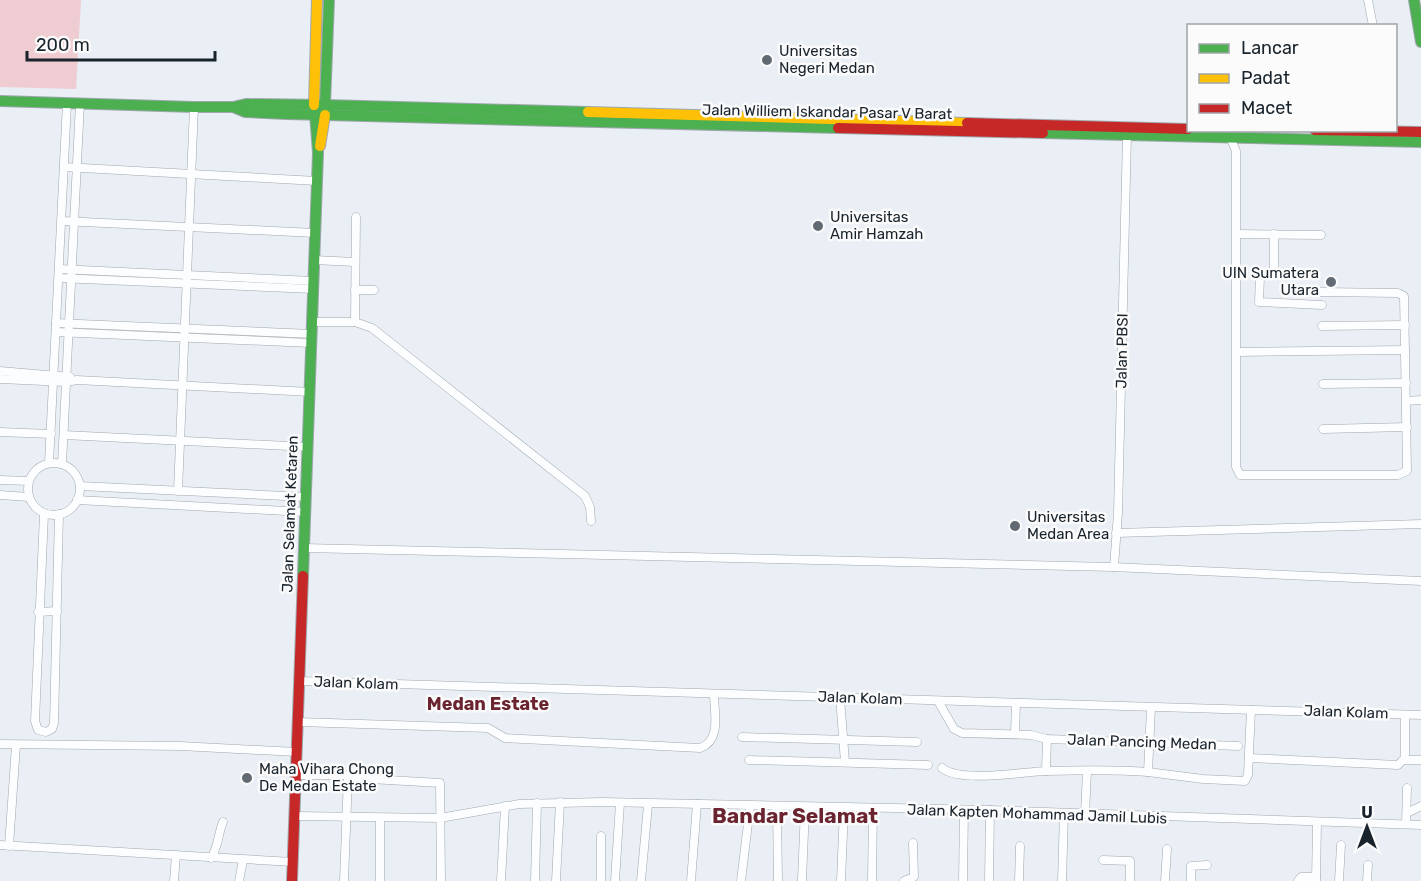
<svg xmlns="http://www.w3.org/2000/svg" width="1421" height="881" viewBox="0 0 1421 881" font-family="Rubik,sans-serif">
<rect width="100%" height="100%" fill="#e9eff5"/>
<polygon fill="#eeccd2" points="0,0 81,0 76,89 0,87"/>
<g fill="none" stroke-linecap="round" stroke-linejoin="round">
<defs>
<g id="street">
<polyline points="1368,0 1373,26"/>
<polyline points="1230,137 1236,151 1236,467 1240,475 1398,475 1407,471 1404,296 1398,293 1321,292"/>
<polyline points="64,167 317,181"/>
<polyline points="62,221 315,233"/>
<polyline points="1238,234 1321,235"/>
<polyline points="1274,234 1274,270 1260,277 1259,302 1322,305"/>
<polyline points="314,260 355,262"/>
<polyline points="59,269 313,281"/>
<polyline points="59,278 313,289"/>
<polyline points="355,290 374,290"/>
<polyline points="312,322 355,322 372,328 585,496 590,507 591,521"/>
<polyline points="355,322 356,217"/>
<polyline points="56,323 312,334"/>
<polyline points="1322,326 1405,325"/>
<polyline points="56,332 311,343"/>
<polyline points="1237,352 1405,350"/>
<polyline points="0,371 70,377"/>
<polyline points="0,379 66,382 77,380 310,392"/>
<polyline points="1323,384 1406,383"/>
<polyline points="1406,401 1421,400"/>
<polyline points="1323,429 1407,427"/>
<polyline points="0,432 51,434"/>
<polyline points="64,435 308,447"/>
<circle cx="54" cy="489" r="26"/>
<polyline points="49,463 67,103"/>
<polyline points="62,464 80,103"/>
<polyline points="0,480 29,481"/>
<polyline points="80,486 306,497"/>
<polyline points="178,491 194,107"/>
<polyline points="0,495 29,497"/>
<polyline points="77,500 305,512"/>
<polyline points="44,514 35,721 38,730 46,732 52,729 54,723 59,514"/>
<polyline points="1116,533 1421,524"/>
<polyline points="304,548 1113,567 1421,581"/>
<polyline points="1114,567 1118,513 1127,135"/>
<polyline points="38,612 57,611"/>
<polyline points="299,681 1421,715"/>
<polyline points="840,698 845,762"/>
<polyline points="938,701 954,729 962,733 1031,735 1047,739 1238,746"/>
<path d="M298,722l190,6 17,10 195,10c22,-8 14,-35 14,-54"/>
<polyline points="1015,734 1016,703"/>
<polyline points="742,737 917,742"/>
<polyline points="0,744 180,746 297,752"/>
<polyline points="1249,758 1398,765 1405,758 1405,715"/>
<polyline points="749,760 928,765"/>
<polyline points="1403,760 1421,760"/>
<path d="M942,768c19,15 79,4 104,3 34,-1 68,-2 102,1l3,-64"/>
<polyline points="1046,771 1047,739"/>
<polyline points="1148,772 1203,779 1245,781 1248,775 1251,710"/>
<polyline points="296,775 345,775 353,778 440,783 441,881"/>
<polyline points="777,807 778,881"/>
<polyline points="1407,813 1421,806"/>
<polyline points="1085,814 1087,771"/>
<polyline points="295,816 440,818 519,804 602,802 990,810 1421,825"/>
<polyline points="1406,824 1407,788"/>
<polyline points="0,845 293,862"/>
<polyline points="9,846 16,745"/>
<path d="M211,858c7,-10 7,-24 12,-36"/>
<polyline points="1103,860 1130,861 1130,881"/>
<polyline points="802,880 805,808"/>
<polyline points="174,881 176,855"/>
<polyline points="239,881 243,860"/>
<polyline points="344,881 348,776"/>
<polyline points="380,881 380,818"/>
<polyline points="501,881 505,806"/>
<polyline points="535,881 537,803"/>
<polyline points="556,881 560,802"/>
<polyline points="601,881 601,836"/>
<polyline points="615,881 620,803"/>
<polyline points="641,881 648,805"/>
<polyline points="691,881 697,804"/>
<polyline points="741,881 750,807"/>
<polyline points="841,881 844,809"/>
<polyline points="872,881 873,809"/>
<polyline points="904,881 914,877 913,843"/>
<polyline points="963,881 964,810"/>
<polyline points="989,881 990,810"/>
<polyline points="1019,881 1020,846"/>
<polyline points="1062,881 1064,813"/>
<polyline points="1165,881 1167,849"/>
<polyline points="1191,881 1191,866 1207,865"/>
<polyline points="1298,881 1301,877 1316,877"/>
<polyline points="1316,881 1317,822"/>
<polyline points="1339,881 1341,845"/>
<polyline points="1367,881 1368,865"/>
</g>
<g id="fast">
<polyline points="1414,0 1421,42"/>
<polyline points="0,101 194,107 233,107 246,104 325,105 588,112"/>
<polyline points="325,105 329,0"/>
<polyline points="233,107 245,112 286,114 838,128"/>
<polyline points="1043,133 1421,142"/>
<polyline points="303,576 318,153 315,114"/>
</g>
<g id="slow">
<polyline points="314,105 317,0"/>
<polyline points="588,112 967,123"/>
<polyline points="320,146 325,115"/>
</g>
<g id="jam">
<polyline points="967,123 1188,129"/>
<polyline points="838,128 1043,133"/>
<polyline points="1315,130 1421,132"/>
<polyline points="292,881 303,576"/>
</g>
</defs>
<use href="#street" stroke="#9fa7ae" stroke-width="9"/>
<use href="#fast" stroke="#9fa7ae" stroke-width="12"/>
<use href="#slow" stroke="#9fa7ae" stroke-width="12"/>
<use href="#jam" stroke="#9fa7ae" stroke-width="12"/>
<use href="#street" stroke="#fcfdfe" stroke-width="8"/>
<use href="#fast" stroke="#4caf50" stroke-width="10"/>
<use href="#slow" stroke="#ffc107" stroke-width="10"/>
<use href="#jam" stroke="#c62828" stroke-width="10"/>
</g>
<g fill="#616a72" stroke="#fbfbfb" stroke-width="2">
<circle cx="767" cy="60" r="6"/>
<circle cx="818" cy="226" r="6"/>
<circle cx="1331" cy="282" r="6"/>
<circle cx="1015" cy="526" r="6"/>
<circle cx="247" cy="778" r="6"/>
</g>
<g text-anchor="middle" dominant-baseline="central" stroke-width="5" stroke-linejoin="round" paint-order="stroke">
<g font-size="15" fill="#18232c" stroke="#fbfbfb" text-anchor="start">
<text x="779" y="51">Universitas<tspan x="779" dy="17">Negeri Medan</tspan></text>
<text x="830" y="217">Universitas<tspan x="830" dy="17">Amir Hamzah</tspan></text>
<text x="1319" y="273" text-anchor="end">UIN Sumatera<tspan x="1319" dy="17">Utara</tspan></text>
<text x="1027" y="517">Universitas<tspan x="1027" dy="17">Medan Area</tspan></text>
<text x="259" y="769">Maha Vihara Chong<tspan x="259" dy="17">De Medan Estate</tspan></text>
</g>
<g font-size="15" fill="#18232c" stroke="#fbfbfb">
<text transform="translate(827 112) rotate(1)">Jalan Williem Iskandar Pasar V Barat</text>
<text transform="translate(1122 351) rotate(-89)">Jalan PBSI</text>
<text transform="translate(290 514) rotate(-88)">Jalan Selamat Ketaren</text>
<text transform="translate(356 683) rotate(2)">Jalan Kolam</text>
<text transform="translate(860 698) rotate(2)">Jalan Kolam</text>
<text transform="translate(1346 712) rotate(2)">Jalan Kolam</text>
<text transform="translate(1142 742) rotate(2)">Jalan Pancing Medan</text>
<text transform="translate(1037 814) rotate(2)">Jalan Kapten Mohammad Jamil Lubis</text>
</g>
<g font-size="18" font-weight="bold" fill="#6a2430" stroke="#fbfbfb">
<text x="488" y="704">Medan Estate</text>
</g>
<g font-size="21" font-weight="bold" fill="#6a2430" stroke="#fbfbfb">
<text x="795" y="815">Bandar Selamat</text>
</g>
</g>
<rect x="1187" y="24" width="210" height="108" fill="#fbfbfb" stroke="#a0a5a8" stroke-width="1.5"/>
<rect x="1199" y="44" width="30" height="9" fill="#4caf50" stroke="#a0a5a8" stroke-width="1.5"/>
<text x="1241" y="54" font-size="18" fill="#18232c">Lancar</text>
<rect x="1199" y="74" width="30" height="9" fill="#ffc107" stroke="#a0a5a8" stroke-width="1.5"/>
<text x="1241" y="84" font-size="18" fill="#18232c">Padat</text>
<rect x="1199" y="104" width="30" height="9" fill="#c62828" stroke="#a0a5a8" stroke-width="1.5"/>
<text x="1241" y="114" font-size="18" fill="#18232c">Macet</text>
<g transform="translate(1367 827)" stroke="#fbfbfb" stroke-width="4.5" paint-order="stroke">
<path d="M0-4.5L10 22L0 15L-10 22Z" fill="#18232c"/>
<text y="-9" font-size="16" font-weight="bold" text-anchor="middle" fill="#18232c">U</text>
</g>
<path d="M27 51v9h188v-9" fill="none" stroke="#18232c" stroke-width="3"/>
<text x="36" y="51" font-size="18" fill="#18232c" stroke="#fbfbfb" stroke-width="4.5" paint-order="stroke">200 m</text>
</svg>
